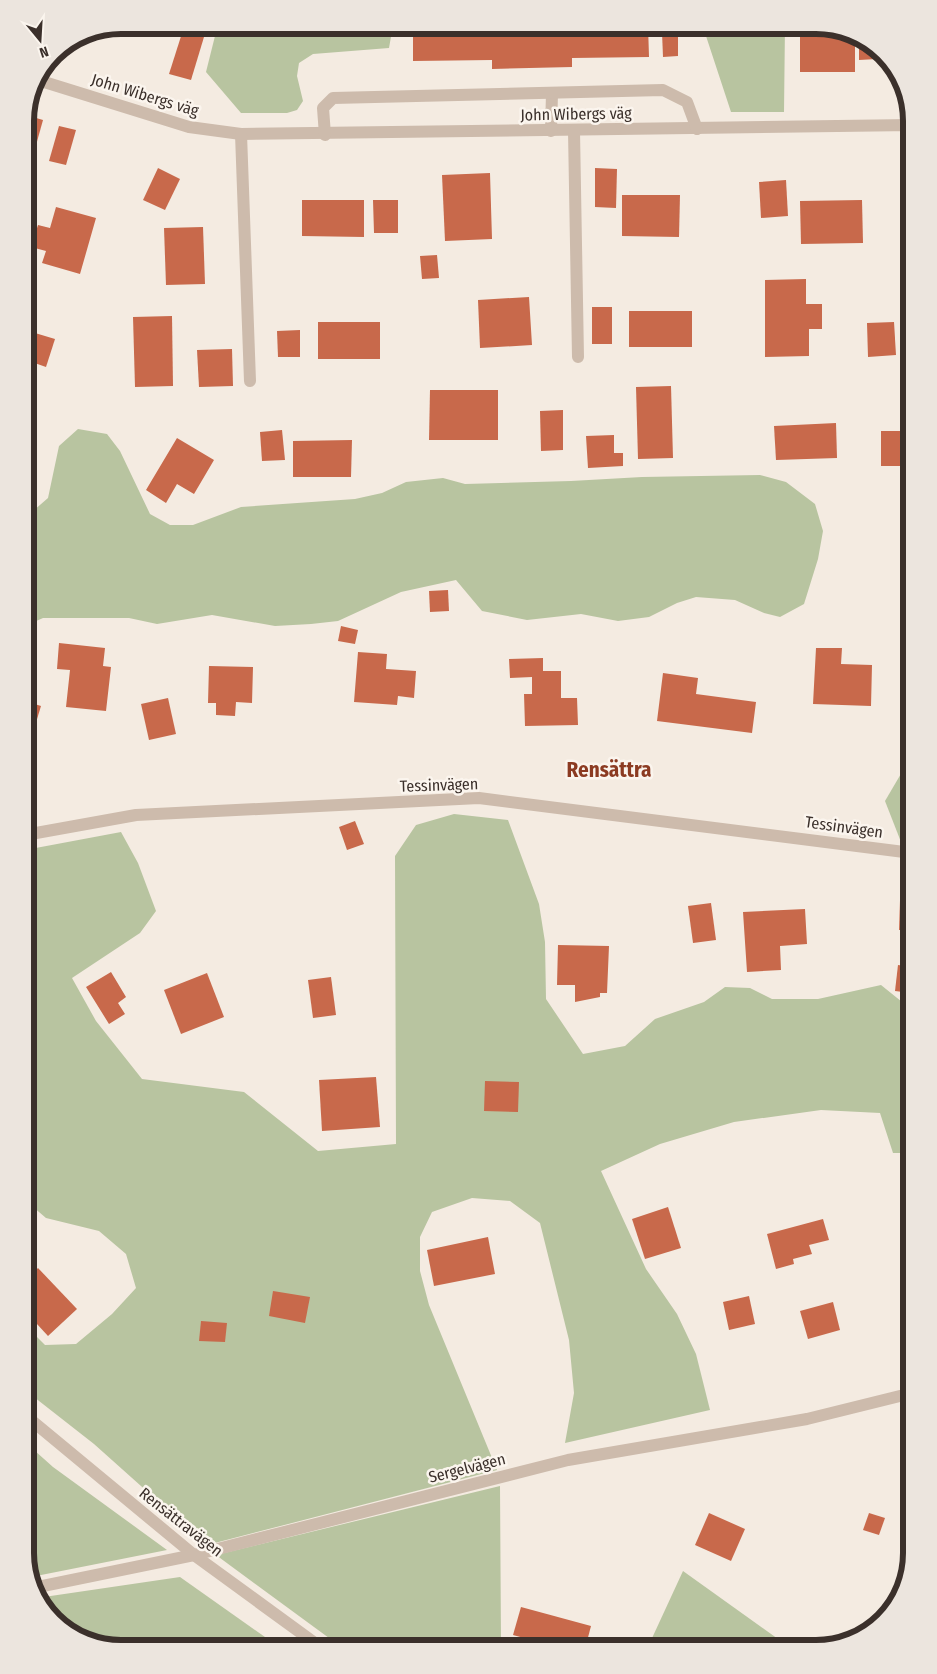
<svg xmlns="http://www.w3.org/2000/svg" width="937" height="1674" viewBox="0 0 937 1674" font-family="'Fira Sans Condensed',sans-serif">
<rect width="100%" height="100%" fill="#f4ebe1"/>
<g fill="#b8c4a0">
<polygon points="220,25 396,25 392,31 389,48 313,54 299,63 297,76 303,101 297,110 287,113 241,113 206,72 215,36"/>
<polygon points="698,25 785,25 784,112 731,112 706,36 697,31"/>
<polygon points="78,429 107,434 120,451 150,514 170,525 193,525 241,507 355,499 382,493 406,482 443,478 465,484 571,481 642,477 760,475 786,482 815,504 823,531 818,559 804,604 780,617 764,613 735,600 696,597 677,603 649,617 618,621 581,614 527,620 482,611 456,580 401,592 338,621 311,624 275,626 212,615 157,624 129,618 43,618 25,626 25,518 48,498 59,446"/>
<polygon points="912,755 912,844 901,842 885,801"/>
<polygon points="454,814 508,820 539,904 545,942 546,999 583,1054 625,1046 655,1019 704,1002 725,987 750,988 772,999 818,999 881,985 912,1010 909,1042 912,1043 912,1153 893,1153 880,1113 821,1110 734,1122 660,1144 601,1171 646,1269 677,1314 696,1354 710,1410 565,1443 574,1393 569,1340 540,1223 510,1201 472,1198 432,1212 420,1237 420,1271 429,1305 497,1470 207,1545 94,1444 25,1390 25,1325 45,1345 76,1344 112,1314 136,1288 126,1254 99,1231 46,1218 25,1200 25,850 121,832 138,863 156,911 140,933 72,978 96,1021 142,1079 244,1092 318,1151 396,1144 395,856 416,825"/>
<polygon points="25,1442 53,1467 167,1550 31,1577 25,1553"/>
<polygon points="500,1486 501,1644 514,1649 344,1649 216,1555"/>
<polygon points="683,1571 792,1649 647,1649"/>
<polygon points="180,1577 282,1649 115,1649 68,1633 37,1598"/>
</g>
<g fill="#c8694b">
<polygon points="413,25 648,25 649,57 572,58 572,67 492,69 492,60 413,61"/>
<polygon points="183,30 204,37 191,80 169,74"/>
<polygon points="678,31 678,56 663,57 662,32"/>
<rect x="800" y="37" width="55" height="35"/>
<polygon points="859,38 870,41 877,50 877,59 859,60"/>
<polygon points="26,115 43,120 33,156 25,154"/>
<polygon points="59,126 76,130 66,165 49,161"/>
<polygon points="158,168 180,179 165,210 143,200"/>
<polygon points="595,168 617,169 616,208 595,207"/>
<polygon points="490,173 492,239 445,241 442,175"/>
<polygon points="786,180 788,216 761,218 759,182"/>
<polygon points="622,195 680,195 679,237 622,236"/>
<polygon points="302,200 364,200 364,237 302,236"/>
<polygon points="373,200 398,200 398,233 374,233"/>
<polygon points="862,200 863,243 801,244 800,201"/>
<polygon points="56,207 96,218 80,274 42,263 46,251 31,247 38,225 50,228"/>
<polygon points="203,227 205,284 166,285 164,228"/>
<polygon points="437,255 439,278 422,279 420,256"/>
<polygon points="806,279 806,304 822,304 822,329 809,329 809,356 765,357 765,280"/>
<polygon points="529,297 532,345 480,348 478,300"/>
<rect x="592" y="307" width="20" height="37"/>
<rect x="629" y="311" width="63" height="36"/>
<polygon points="172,316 173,386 135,387 133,317"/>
<rect x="318" y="322" width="62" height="37"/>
<polygon points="894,322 896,355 868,357 867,323"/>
<polygon points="300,330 300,357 278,357 277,331"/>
<polygon points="35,333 55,339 46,367 26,360"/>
<polygon points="232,349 233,386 199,387 197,350"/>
<polygon points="671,386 673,458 638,459 636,387"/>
<polygon points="430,390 498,390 498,440 429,440"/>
<polygon points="563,410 563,450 541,451 540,411"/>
<polygon points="25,414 36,419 25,443"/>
<polygon points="836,423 837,458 776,460 774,426"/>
<polygon points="282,430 285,460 262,461 260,432"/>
<rect x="881" y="431" width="22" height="35"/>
<polygon points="614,435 614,453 623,453 623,466 588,468 586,436"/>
<polygon points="177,438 214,460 194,494 177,484 166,503 146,490"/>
<polygon points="352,440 351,477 293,477 293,441"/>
<polygon points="448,590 449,611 430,612 429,591"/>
<polygon points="341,626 358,630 355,644 338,641"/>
<polygon points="59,643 105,648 103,666 111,667 106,711 66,707 70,670 57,669"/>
<polygon points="816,648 842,648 841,664 872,665 871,706 813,704"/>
<polygon points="358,652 387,654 386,669 416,671 414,698 398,696 397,705 354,702"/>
<polygon points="543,658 543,671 561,671 561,698 577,698 578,725 525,726 524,694 532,694 532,677 510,678 509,659"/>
<polygon points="209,666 253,667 252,703 236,702 235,716 216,715 216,703 208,703"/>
<polygon points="663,673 698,678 696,694 756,702 752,733 657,721"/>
<polygon points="168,698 176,734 149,740 141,704"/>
<polygon points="25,701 41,706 31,739 25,737"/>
<polygon points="355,821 364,844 347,850 339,827"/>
<polygon points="900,901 912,901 912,930 899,930"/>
<polygon points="711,903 716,940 693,943 688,906"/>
<polygon points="805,909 807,944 780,946 781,970 747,972 743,912"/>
<polygon points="558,945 609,946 607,993 600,993 600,997 575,1002 575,985 557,985"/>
<polygon points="898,965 912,967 911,993 895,991"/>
<polygon points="111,972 126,997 118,1003 125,1014 109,1024 86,987"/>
<polygon points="207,973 224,1017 181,1034 164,990"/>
<polygon points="331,977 336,1015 313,1018 308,980"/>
<polygon points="376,1077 380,1127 322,1131 319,1080"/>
<polygon points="485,1081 519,1082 518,1112 484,1111"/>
<polygon points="668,1207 681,1248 645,1259 632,1219"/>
<polygon points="823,1219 829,1240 809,1245 812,1254 793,1259 794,1264 776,1269 767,1234"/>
<polygon points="488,1237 495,1274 434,1286 427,1250"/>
<polygon points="38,1268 77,1309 48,1336 25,1311 25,1281"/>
<polygon points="273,1291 310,1297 305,1323 269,1316"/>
<polygon points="749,1296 755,1324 729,1330 723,1302"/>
<polygon points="833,1302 840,1330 808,1339 800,1311"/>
<polygon points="201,1321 227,1323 225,1342 199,1341"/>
<polygon points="709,1513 745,1529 731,1561 695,1545"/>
<polygon points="869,1513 885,1518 879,1535 863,1530"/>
<polygon points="521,1607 591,1626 585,1649 564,1649 513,1635"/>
</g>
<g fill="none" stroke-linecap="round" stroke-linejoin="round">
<g stroke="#cdbbac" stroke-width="12">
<polyline points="41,81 189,127 241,134 912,125 912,141"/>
<polyline points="551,131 552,93"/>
<polyline points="574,131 578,357"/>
<polyline points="241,134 250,381"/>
<polyline points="325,135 323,108 333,98 663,90 687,102 697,129"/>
<polyline points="912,354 912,254"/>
<polyline points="25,835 136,815 479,798 912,853"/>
<polyline points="25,1415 194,1555 323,1649"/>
<polyline points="33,1588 194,1555 568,1460 807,1419 912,1393"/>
</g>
</g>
<g text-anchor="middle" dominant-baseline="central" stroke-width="5" stroke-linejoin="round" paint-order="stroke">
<g font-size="16" fill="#3b302b" stroke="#fbf5ee">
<text transform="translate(145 95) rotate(17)">John Wibergs väg</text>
<text transform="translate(576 114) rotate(-1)">John Wibergs väg</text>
<text transform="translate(439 785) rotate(-2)">Tessinvägen</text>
<text transform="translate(844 827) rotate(8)">Tessinvägen</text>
<text transform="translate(467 1468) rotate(-14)">Sergelvägen</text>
<text transform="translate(181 1522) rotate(38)">Rensättravägen</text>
</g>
<g font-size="21" font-weight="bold" fill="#8c3b22" stroke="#fbf5ee">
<text x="609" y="770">Rensättra</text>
</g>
</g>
<path d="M0 0H937V1674H0ZM121 34H816A87 87 0 0 1 903 121V1553A87 87 0 0 1 816 1640H121A87 87 0 0 1 34 1553V121A87 87 0 0 1 121 34Z" fill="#ece5de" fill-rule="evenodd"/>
<path fill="none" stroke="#3b302b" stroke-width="6" d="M121 34H816A87 87 0 0 1 903 121V1553A87 87 0 0 1 816 1640H121A87 87 0 0 1 34 1553V121A87 87 0 0 1 121 34Z"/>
<g transform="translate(40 40) rotate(162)" stroke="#fbf5ee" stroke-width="4" paint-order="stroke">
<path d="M0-4L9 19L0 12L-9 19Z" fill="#3b302b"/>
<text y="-8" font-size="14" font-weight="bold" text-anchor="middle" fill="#3b302b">N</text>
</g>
</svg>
